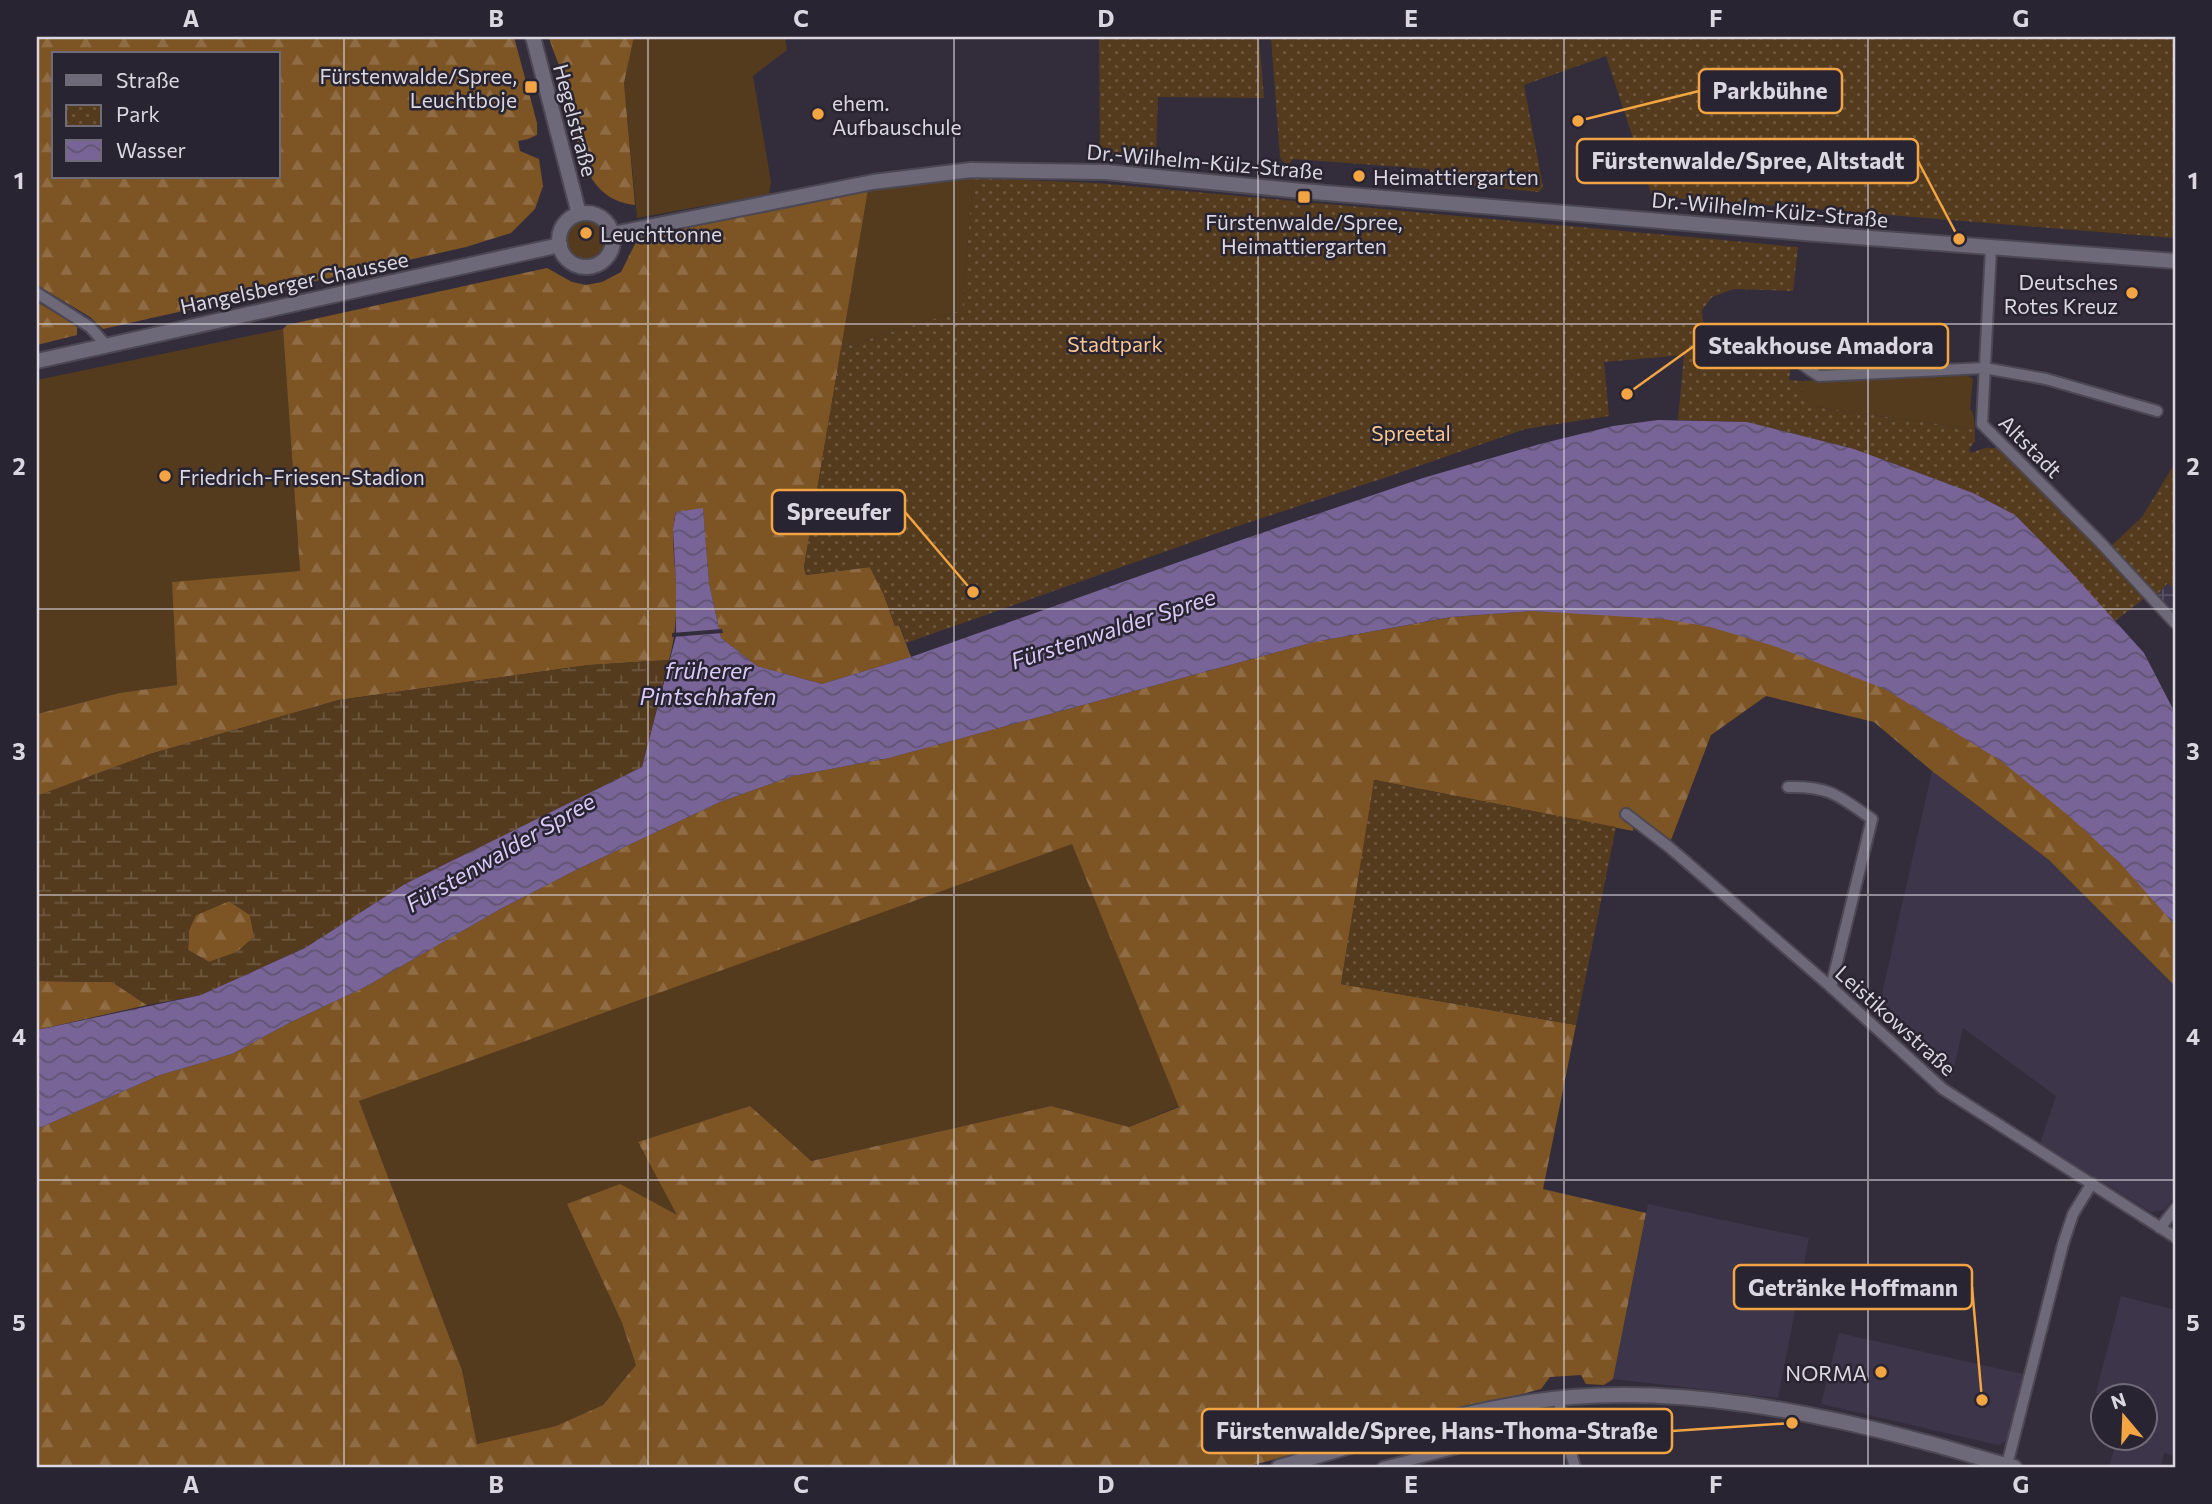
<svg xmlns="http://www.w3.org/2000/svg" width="2212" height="1504" viewBox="0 0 2212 1504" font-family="Commissioner,sans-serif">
<defs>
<pattern id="industrial-grid" width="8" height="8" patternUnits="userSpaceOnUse" patternTransform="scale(1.75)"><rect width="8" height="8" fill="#3d3549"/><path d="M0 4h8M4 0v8" fill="none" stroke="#585263"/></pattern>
<pattern id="forest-firs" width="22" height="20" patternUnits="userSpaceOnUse" patternTransform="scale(1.75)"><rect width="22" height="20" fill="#7d5424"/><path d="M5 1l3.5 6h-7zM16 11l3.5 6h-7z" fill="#8f6c44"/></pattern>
<pattern id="wetland-marsh" width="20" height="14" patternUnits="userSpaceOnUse" patternTransform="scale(1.75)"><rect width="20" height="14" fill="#553b1e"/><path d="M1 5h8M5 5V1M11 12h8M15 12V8" fill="none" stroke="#6d573e"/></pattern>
<pattern id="park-dots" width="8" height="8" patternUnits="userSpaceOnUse" patternTransform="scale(1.75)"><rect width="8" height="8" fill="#553b1e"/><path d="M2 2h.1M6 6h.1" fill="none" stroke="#6d573e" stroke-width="1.8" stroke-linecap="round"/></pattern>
<pattern id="water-waves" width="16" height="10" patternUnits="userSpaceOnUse" patternTransform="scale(1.75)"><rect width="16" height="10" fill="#796498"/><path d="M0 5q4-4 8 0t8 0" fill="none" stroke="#605472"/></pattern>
</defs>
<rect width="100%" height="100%" fill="#332d3b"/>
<g fill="#3d3549">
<polygon points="1932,771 2049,860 2175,986 2175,1196 2164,1210 2151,1212 2040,1143 2056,1096 1963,1028 1952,1077 1877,1016"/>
<polygon points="1648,1204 1809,1238 1778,1398 1613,1379"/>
<polygon points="2121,1296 2175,1310 2175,1456 2164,1453 2161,1467 2109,1467 2117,1438 2146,1438 2146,1396 2104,1396 2096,1393"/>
<polygon points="1839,1333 2023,1374 2008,1440 1998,1445 1821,1404"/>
</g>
<polygon fill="url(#industrial-grid)" points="2169,583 2175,589 2175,613 2157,595"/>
<g fill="#553b1e">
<polygon points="634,37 785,37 787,50 753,76 771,182 769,194 637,218 624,83"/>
<polygon points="973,178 962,310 841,348 868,190"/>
<circle cx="587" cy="240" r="20"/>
<polygon points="283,329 300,572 172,582 177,685 119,693 37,714 37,380"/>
<polygon points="1966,374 1973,379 1970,409 1973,413 1975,429 1814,407 1802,396 1801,381"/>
<polygon points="1071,841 1179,1106 1129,1127 1051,1106 810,1161 750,1106 638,1143 678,1215 567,1204 622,1323 636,1365 603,1405 556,1426 477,1444 462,1370 359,1101"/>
</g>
<g fill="url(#forest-firs)" fill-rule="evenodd">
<path d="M37,37h477l23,86v12l-9,4 -10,2 2,10 19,8 4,27 -8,23 -24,24 -45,14 -363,82 -13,-12 -53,-32zM278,54v123h-224v-123z"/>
<path d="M549,37h85l-10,46 11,122c-59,-6 -59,-79 -70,-122 -4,-16 -12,-30 -16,-46z"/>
<path d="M868,190l-64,377 2,8 64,-8 14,28 11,31 4,-1 12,32 -89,27 -65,-18 -36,-28 -12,-55 -6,-74 -27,3c-6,23 -1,47 0,71 1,27 0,52 -7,77l-80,5 -250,35 -189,54 -113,42v-82l82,-21 58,-8 -5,-103 128,-11 -17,-242 4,-4 260,-57 25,14 14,3 16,-3 19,-10 18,-36z"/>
<polygon points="37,302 77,326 77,335 37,345"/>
<path d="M1532,611c59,3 121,2 179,16 55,14 123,37 174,62 86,43 166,106 234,173 20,20 38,42 56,63v61l-126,-126 -117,-89 -58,-49 -108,-26 -55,39 -40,105 -36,-26 -2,17 -258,-51 -34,204 235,41 -33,164 103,24 -33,166 -9,6 -18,-1 -5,-9 -31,2 -9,12 -296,78h-1208v-338l123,-54 72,-21 57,-31 78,-37 135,-78 78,-40 140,-66 73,-26 96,-18 425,-116 138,-25zM1072,844l107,263 -50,20 -78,-21 -240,55 -61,-55 -112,36 39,73 -57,-31 -53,20 55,119 14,42 -33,40 -47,21 -79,18 -15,-74 -103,-269z"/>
<polygon points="229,901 250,915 254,937 237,952 209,962 188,950 189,930 196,915"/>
<polygon points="37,981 112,982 147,1005 37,1030"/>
</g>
<path fill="url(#wetland-marsh)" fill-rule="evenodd" d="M669,660l-27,107 -237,117 -100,64 -104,47 -54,10 -35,-23 -75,-1v-185l113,-42 189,-54 250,-35zM229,901l21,14 4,22 -17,15 -28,10 -21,-12 1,-20 7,-15z"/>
<g fill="url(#park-dots)">
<polygon points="1099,37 1259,37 1264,98 1158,97 1156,157 1100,154"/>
<polygon points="1271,37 2175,37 2175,238 1652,196 1606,56 1524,85 1543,187 1539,192 1433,182 1429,169 1293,159 1289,164 1283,162 1280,157"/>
<polygon points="973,178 1096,183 1798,247 1793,291 1733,289 1712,297 1702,310 1705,353 1786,344 1792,357 1789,380 1801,381 1802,396 1814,407 1975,429 1975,441 1969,449 1971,453 1985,448 1998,448 2098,546 2145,598 2115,621 2015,515 1973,493 1854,449 1747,422 1678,420 1684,355 1604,362 1609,416 1525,429 1390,476 1229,529 906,643 900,625 895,626 884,595 870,567 806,575 804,567 841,348 962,310"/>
<polygon points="2175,463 2175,589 2168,583 2157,595 2111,546 2142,517"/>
<polygon points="1374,780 1616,827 1576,1025 1341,984"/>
</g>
<polygon fill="url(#water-waves)" points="1658,420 1747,422 1854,449 1973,493 2015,515 2070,571 2144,653 2175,713 2175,925 2120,863 2069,816 2001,761 1885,689 1774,646 1710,627 1664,619 1532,611 1451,617 1314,642 889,758 793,776 720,802 580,868 502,908 367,986 289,1023 232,1054 160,1075 37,1129 37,1030 201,995 305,948 405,884 642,767 676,636 676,584 673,529 676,512 703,508 709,583 721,638 757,666 822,684 911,657 1241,540 1423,478 1540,444 1613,426"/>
<polygon fill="#332d3b" points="722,629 723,633 672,637 672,633"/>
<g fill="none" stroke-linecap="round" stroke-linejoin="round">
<defs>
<g id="minor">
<polyline points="1991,248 1982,424 2100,542 2175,623"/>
<polyline points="37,293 90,327 106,345"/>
<path d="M1793,339c3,23 7,25 26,37l165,-8 62,11 111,32"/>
<path d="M1788,787c42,-1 51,9 84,32l-41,168"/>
<polyline points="1626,814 1669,847 1831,987 1943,1089 2175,1237"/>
<polyline points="2160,1228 2175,1209"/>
<polyline points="1559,1398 1562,1423 1575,1467"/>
<polyline points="2007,1465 2063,1244 2073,1214 2092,1183"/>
<polyline points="1383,1467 1540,1427"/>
</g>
<g id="secondary">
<polyline points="533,37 579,214"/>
<circle cx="586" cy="240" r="27"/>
<polyline points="613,234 873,182 971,170 1106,172 1302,191 1804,233 2175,261"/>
<polyline points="37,361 560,245"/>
<path d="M1279,1467c96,-27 193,-62 293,-70 114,-9 236,14 345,43 33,8 65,19 97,27"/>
</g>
</defs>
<use href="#minor" stroke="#4c4853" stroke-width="14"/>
<use href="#secondary" stroke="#4c4853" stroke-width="18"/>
<use href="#minor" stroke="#6e6978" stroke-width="10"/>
<use href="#secondary" stroke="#6e6978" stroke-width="14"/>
</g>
<path fill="none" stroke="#dad7e0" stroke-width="2" stroke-opacity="0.55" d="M344,37v1430M648,37v1430M954,37v1430M1258,37v1430M1564,37v1430M1868,37v1430M37,324h2138M37,609h2138M37,895h2138M37,1180h2138"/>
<g fill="#f3a443" stroke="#292431" stroke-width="2.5">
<rect x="524" y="80" width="14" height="14" rx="3.5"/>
<circle cx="818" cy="114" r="7"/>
<circle cx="1359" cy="176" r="7"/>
<rect x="1297" y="190" width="14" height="14" rx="3.5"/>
<circle cx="586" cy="233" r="7"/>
<circle cx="2132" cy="293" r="7"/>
<circle cx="165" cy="476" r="7"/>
<circle cx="1881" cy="1372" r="7"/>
</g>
<g text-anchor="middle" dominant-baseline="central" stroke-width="5" stroke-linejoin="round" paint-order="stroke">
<g font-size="21" fill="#dad7e0" stroke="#292431" text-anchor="start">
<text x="517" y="75" text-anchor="end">Fürstenwalde/Spree,<tspan x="517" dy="24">Leuchtboje</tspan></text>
<text x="832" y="102">ehem.<tspan x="832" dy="24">Aufbauschule</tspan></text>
<text x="1373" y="176">Heimattiergarten</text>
<text x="1304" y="221" text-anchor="middle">Fürstenwalde/Spree,<tspan x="1304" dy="24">Heimattiergarten</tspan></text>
<text x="600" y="233">Leuchttonne</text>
<text x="2118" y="281" text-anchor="end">Deutsches<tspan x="2118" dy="24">Rotes Kreuz</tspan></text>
<text x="179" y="476">Friedrich-Friesen-Stadion</text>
<text x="1867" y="1372" text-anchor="end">NORMA</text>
</g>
<g font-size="21" fill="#dad7e0" stroke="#292431">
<text transform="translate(576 120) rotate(75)">Hegelstraße</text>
<text transform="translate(1205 161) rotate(5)">Dr.-Wilhelm-Külz-Straße</text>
<text transform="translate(1770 209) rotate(5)">Dr.-Wilhelm-Külz-Straße</text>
<text transform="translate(294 282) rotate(-12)">Hangelsberger Chaussee</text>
<text transform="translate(2031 446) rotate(45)">Altstadt</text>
<text transform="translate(1896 1020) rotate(42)">Leistikowstraße</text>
</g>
<g font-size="21" fill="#f9c690" stroke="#292431">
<text x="1115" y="343">Stadtpark</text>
<text x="1411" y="432">Spreetal</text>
</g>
<g font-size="23" font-style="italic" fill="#dbc9f8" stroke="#292431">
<text transform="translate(1113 628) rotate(-18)">Fürstenwalder Spree</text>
<text x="708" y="670">früherer<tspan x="708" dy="26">Pintschhafen</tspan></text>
<text transform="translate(500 852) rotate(-30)">Fürstenwalder Spree</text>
</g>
</g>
<path fill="none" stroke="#f3a443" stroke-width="2.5" d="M1578 121L1699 91M1959 239L1918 161M1627 394L1694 346M973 592L905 512M1982 1400L1972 1287M1792 1423L1672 1431"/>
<g fill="#f3a443" stroke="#292431" stroke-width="2.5">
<circle cx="1578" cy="121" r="7"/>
<circle cx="1959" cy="239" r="7"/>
<circle cx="1627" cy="394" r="7"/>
<circle cx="973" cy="592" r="7"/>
<circle cx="1982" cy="1400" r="7"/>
<circle cx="1792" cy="1423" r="7"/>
</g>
<g fill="#292431" stroke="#f3a443" stroke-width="2.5">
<rect x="1699" y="69" width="143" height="44" rx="7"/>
<rect x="1577" y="139" width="341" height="44" rx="7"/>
<rect x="1694" y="324" width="254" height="44" rx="7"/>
<rect x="772" y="490" width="133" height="44" rx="7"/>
<rect x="1734" y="1265" width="238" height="44" rx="7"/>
<rect x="1202" y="1409" width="470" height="44" rx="7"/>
</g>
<g font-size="23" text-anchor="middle" font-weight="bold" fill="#dad7e0">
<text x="1770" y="99">Parkbühne</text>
<text x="1748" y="169">Fürstenwalde/Spree, Altstadt</text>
<text x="1821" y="354">Steakhouse Amadora</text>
<text x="839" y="520">Spreeufer</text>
<text x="1853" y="1296">Getränke Hoffmann</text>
<text x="1437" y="1439">Fürstenwalde/Spree, Hans-Thoma-Straße</text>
</g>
<rect width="2212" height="1504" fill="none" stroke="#292431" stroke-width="77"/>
<rect x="52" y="52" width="228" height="126" fill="#292431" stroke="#706c77" stroke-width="2"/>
<rect x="66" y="75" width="35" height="10" fill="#6e6978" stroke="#706c77" stroke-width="2"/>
<text x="116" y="88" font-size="21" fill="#dad7e0">Straße</text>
<rect x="66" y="105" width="35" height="21" fill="url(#park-dots)" stroke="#706c77" stroke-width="2"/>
<text x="116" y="122" font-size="21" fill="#dad7e0">Park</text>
<rect x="66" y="140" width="35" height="21" fill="url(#water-waves)" stroke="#706c77" stroke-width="2"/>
<text x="116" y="158" font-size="21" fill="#dad7e0">Wasser</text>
<g transform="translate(2124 1417) rotate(341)"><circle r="33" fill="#292431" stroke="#706c77" stroke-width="2"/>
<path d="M0-5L12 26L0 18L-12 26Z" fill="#f3a443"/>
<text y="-10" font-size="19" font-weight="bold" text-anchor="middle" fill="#dad7e0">N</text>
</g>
<rect x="38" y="38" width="2136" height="1428" fill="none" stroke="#dad7e0" stroke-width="2.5"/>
<g font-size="23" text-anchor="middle" font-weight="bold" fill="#dad7e0">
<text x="191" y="27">A</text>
<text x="496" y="27">B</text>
<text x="801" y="27">C</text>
<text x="1106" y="27">D</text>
<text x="1411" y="27">E</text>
<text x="1716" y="27">F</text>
<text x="2021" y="27">G</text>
<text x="19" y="189">1</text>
<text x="2193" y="189">1</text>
<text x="19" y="475">2</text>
<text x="2193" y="475">2</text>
<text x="19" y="760">3</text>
<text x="2193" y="760">3</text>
<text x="19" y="1045">4</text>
<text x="2193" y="1045">4</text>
<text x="19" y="1331">5</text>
<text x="2193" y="1331">5</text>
<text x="191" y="1493">A</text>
<text x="496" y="1493">B</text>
<text x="801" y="1493">C</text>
<text x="1106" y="1493">D</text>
<text x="1411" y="1493">E</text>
<text x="1716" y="1493">F</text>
<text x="2021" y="1493">G</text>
</g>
</svg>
